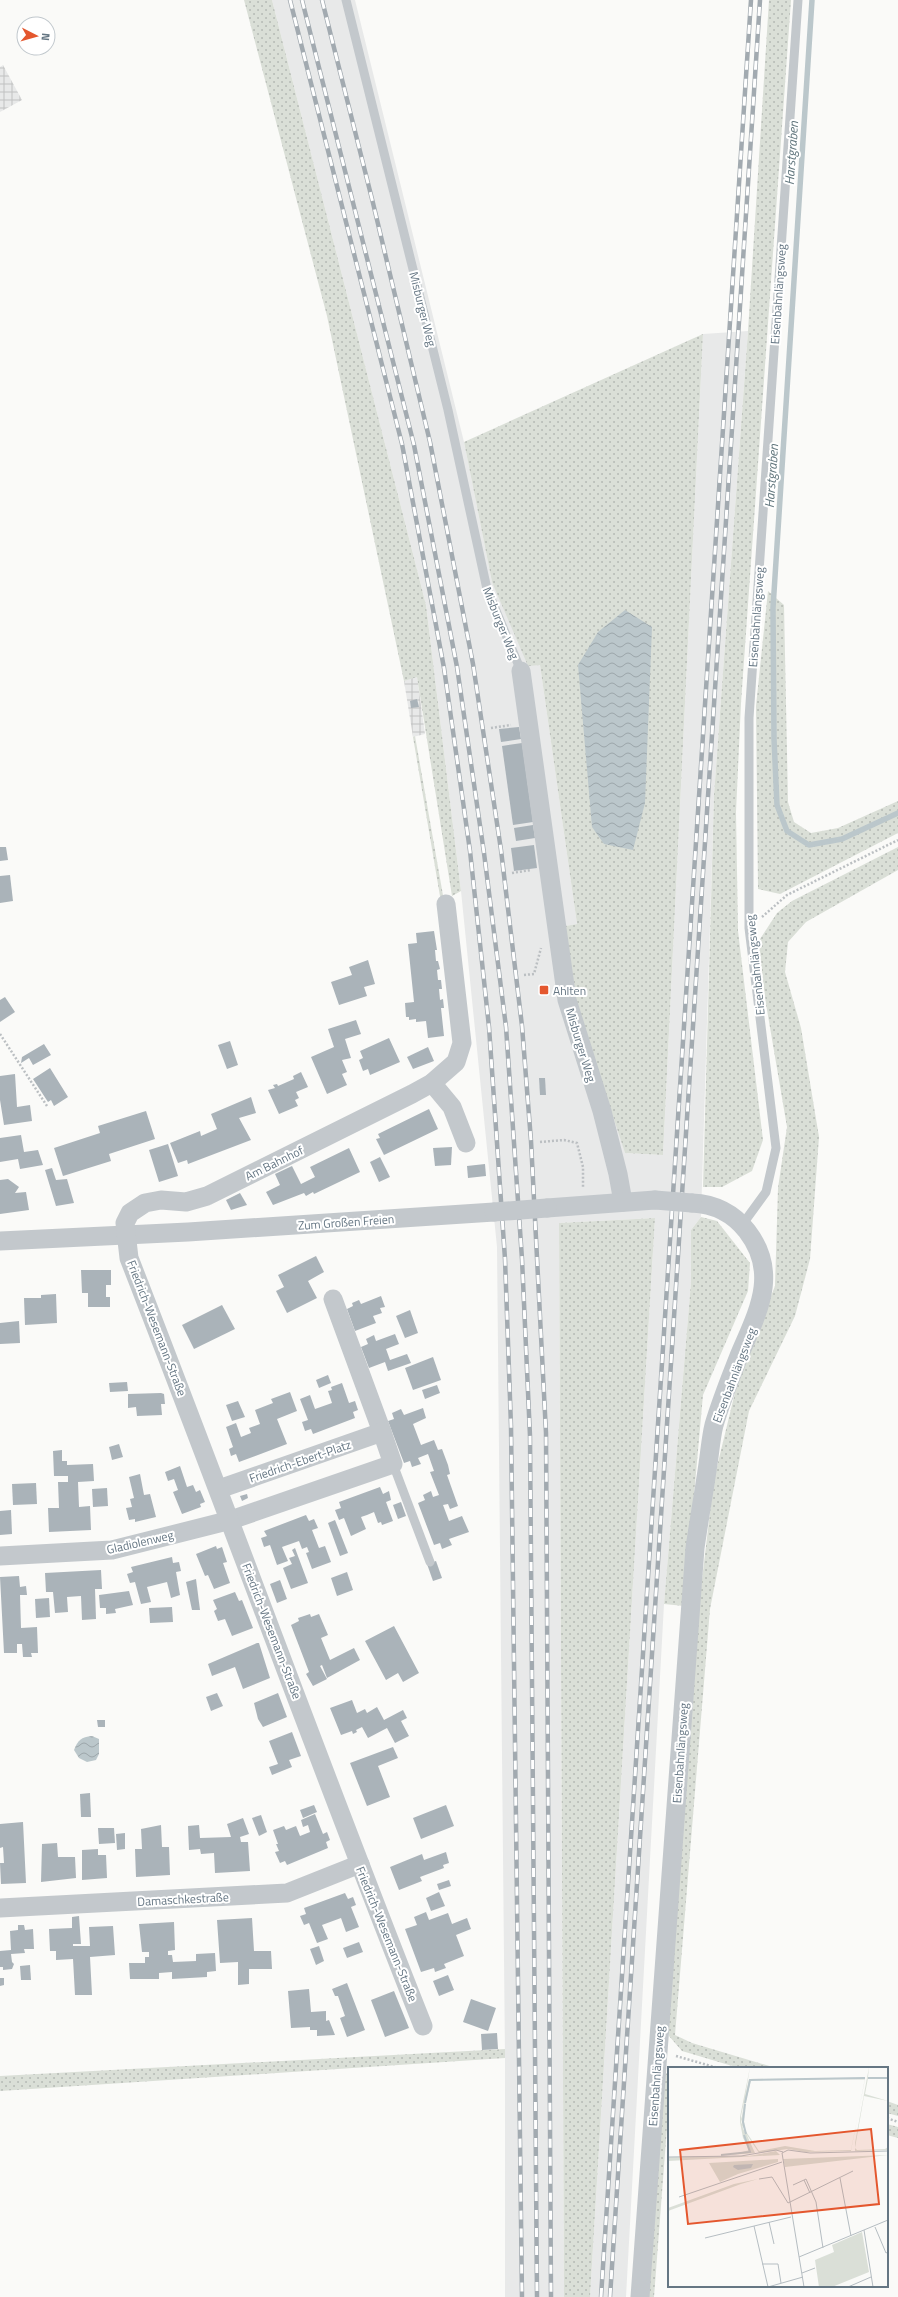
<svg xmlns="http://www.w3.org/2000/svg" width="898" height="2297" viewBox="0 0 898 2297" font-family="'Titillium Web',sans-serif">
<defs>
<pattern id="industrial-grid" width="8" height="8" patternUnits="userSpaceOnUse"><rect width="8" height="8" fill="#e8e9e9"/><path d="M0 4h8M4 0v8" fill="none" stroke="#c0c1c2"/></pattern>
<pattern id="grass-dots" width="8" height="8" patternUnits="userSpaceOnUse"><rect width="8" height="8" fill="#dadfd7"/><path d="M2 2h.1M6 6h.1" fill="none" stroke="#b4b9b4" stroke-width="1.8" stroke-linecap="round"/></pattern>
<pattern id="water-waves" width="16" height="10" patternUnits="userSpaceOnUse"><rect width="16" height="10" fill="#bbc7cb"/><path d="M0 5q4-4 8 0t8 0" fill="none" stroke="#9ca6aa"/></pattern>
</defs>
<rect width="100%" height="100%" fill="#fafaf8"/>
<polygon fill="#e8e9e9" points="272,0 355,0 464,442 492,582 540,665 577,924 565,926 625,1153 663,1155 703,334 748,331 714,795 701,1217 691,1230 691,1282 664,1604 626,2297 590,2297 655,1218 559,1223 564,2297 505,2297 505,2058 497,1247 461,891 426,605"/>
<g fill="url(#industrial-grid)">
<polygon points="3,65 22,100 0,112 0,67"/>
<polygon points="417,676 425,734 413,737 404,681"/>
</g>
<g fill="url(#grass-dots)">
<polygon points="244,0 272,0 426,605 461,891 452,896 417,677 404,681 327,316"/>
<polygon points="769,0 791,0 741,703 736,812 738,931 763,1140 752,1171 722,1187 703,1187 714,795 748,331"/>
<polygon points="703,334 663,1155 625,1153 577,1006 565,926 577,924 540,665 528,666 492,582 464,442"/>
<polygon points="768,591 784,605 788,802 794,822 811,833 838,828 898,801 898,833 780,894 758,889 756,706"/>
<polygon points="415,736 444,901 441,902 413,737"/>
<polygon points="898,847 898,870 806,922 788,942 785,972 801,1028 819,1137 810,1259 795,1316 749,1411 710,1609 675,2035 692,2043 776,2068 739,2068 682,2051 669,2036 667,2027 695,1638 714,1479 739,1376 775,1286 778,1188 787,1127 766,1004 759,952 760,939 777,913 792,901"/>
<polygon points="701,1217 717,1221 750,1263 748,1291 703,1395 684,1606 664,1604 691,1282 691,1230"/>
<polygon points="655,1218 590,2297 564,2297 559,1223"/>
<polygon points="505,2049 505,2058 0,2091 0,2076"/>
<polygon points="669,2071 669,2101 654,2297 648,2297 665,2075"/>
<polygon points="887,2101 898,2105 898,2116 887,2113"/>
<polygon points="887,2124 898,2127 898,2138 887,2135"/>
</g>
<g fill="url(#water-waves)">
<polygon points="625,610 652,627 645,803 633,850 604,844 592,827 578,665 598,632"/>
<path d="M92,1736l7,3v15l-3,6 -9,2 -8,-4 -5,-8c4,-10 7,-13 18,-14z"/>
</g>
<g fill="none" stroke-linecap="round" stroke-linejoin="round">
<polyline stroke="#bbc7cb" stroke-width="5.5" points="812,0 773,608 774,739 777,805 787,831 809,845 842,839 898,813"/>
</g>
<g fill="#aab3b9">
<polygon points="417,699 419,707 411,708 410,701"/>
<polygon points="519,727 521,739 501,742 499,729"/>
<polygon points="522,743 533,822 513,825 502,746"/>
<polygon points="533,825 535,838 516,841 514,828"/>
<polygon points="534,845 537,868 514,871 511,848"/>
<polygon points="0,847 6,847 8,860 0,861"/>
<polygon points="10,875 13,901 0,903 0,876"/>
<polygon points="434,931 437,950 435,950 436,961 438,961 440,969 437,970 438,980 441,980 442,989 439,989 440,1000 443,999 444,1008 441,1008 444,1036 428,1038 426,1021 416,1022 416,1019 409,1020 409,1017 406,1017 405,1003 414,1002 408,944 417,943 416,933"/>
<polygon points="368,960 375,984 364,987 367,996 339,1005 331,982 352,975 349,967"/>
<polygon points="5,997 15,1012 0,1022 0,1000"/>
<polygon points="356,1020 361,1034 345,1039 351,1058 342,1060 347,1072 342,1074 347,1085 327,1094 311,1057 334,1047 328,1029"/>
<polygon points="389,1038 400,1062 370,1075 368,1069 363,1071 359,1060 363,1058 360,1051"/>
<polygon points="230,1041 238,1065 227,1069 218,1045"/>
<polygon points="44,1044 51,1055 33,1065 29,1058 21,1063 22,1057"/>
<polygon points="428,1047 434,1061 413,1069 407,1057"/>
<polygon points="50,1068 68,1097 54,1106 51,1100 48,1102 33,1079"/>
<polygon points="301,1072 308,1087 296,1092 299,1098 295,1100 298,1106 279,1114 268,1090 275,1088 273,1085 277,1084 278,1086 294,1079 293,1076"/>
<polygon points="15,1074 17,1107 30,1105 32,1121 4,1125 0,1100 0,1076"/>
<polygon points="539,1078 545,1078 546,1095 540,1095"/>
<polygon points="251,1097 256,1113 239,1118 251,1140 188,1164 187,1160 178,1163 170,1143 200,1131 201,1136 217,1129 211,1114"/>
<polygon points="429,1109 438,1129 384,1155 376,1139 380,1138 378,1134"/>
<polygon points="146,1111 155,1139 109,1154 111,1161 63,1176 54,1148 100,1133 98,1126"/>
<polygon points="21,1135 24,1152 38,1150 43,1165 20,1169 18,1159 0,1162 0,1138"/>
<polygon points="168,1144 178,1176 159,1182 149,1150"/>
<polygon points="452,1147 451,1165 435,1166 433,1148"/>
<polygon points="349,1148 360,1172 314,1194 313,1192 306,1196 304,1193 273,1205 266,1192 280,1185 275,1174 292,1166 301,1184 315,1177 310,1167"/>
<polygon points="380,1157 390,1177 379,1182 370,1162"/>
<polygon points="485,1164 486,1176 468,1178 467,1166"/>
<polygon points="52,1168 56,1180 67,1179 74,1203 56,1206 45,1170"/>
<polygon points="8,1179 19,1187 15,1193 26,1192 29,1210 0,1214 0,1180"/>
<polygon points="240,1193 247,1205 231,1210 226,1200"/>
<polygon points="316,1256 324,1272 308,1281 317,1298 287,1313 276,1291 284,1287 278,1275"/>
<polygon points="81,1270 111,1270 111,1285 106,1285 106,1297 110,1297 110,1307 88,1307 88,1293 82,1293"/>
<polygon points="56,1294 57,1323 25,1325 24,1298 41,1298 41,1295"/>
<polygon points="381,1296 385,1307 380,1308 382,1313 373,1316 376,1323 355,1331 347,1309 353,1306 352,1303 359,1300 361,1304"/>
<polygon points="222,1305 235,1329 194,1349 182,1325"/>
<polygon points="410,1310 418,1333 405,1338 396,1316"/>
<polygon points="19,1321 20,1343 0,1344 0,1323"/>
<polygon points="395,1334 399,1344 386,1349 390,1360 407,1354 411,1363 388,1371 385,1362 369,1368 361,1347 368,1344 366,1339 374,1335 376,1341"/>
<polygon points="433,1357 441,1380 413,1390 405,1368"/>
<polygon points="328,1375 331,1383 319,1388 316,1380"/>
<polygon points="127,1382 128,1391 110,1392 109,1383"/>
<polygon points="342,1383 349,1403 355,1401 358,1410 353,1412 355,1418 313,1434 311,1429 305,1431 302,1422 308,1420 300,1399 310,1395 315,1409 332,1403 328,1391 332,1390 331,1387"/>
<polygon points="437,1385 440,1393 425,1399 422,1390"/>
<polygon points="290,1392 297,1411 277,1419 287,1444 239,1462 236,1454 231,1456 229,1449 233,1447 226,1427 236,1423 241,1437 251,1433 249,1428 260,1424 255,1410 273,1403 271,1399"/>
<polygon points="161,1393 164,1394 165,1404 161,1404 162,1415 137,1416 136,1407 128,1408 128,1394"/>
<polygon points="238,1401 245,1417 232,1421 226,1405"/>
<polygon points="423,1408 426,1418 413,1424 421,1445 434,1440 438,1450 442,1449 448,1465 450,1474 447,1475 458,1506 450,1509 448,1504 443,1505 449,1521 462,1516 469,1532 449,1539 452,1545 442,1549 440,1543 434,1545 418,1503 425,1500 423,1495 431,1491 433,1497 439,1495 430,1472 434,1471 428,1454 418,1458 421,1464 412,1467 410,1461 404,1463 388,1421 394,1419 392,1413 401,1409 404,1415"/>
<polygon points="119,1444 123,1457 112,1460 109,1447"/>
<polygon points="62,1450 62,1461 67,1461 67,1465 93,1464 94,1481 78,1482 79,1507 90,1506 91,1530 49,1532 48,1508 59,1508 58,1482 68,1482 68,1476 54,1476 53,1451"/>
<polygon points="180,1466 187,1487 193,1485 196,1492 200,1490 205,1502 200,1504 201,1507 182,1514 173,1492 178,1490 174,1479 168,1481 165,1472"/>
<polygon points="140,1474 144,1495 150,1494 156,1517 135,1522 135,1519 129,1520 126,1508 132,1507 130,1499 134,1498 129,1477"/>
<polygon points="36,1483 37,1504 13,1505 12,1484"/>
<polygon points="380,1487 383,1494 389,1491 391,1500 386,1502 393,1521 382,1525 381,1522 378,1523 374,1512 367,1515 361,1517 366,1529 351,1536 344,1518 339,1520 335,1510 341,1508 339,1502"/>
<polygon points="107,1488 108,1506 93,1507 92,1489"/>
<polygon points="247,1494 248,1498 242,1501 240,1496"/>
<polygon points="401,1502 406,1516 398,1519 393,1505"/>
<polygon points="11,1510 12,1534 0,1535 0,1511"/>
<polygon points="306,1515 309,1521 314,1519 318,1528 312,1530 319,1548 325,1546 331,1562 312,1569 306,1553 309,1552 307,1547 302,1549 299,1541 282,1547 288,1561 277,1565 270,1545 264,1547 261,1538 267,1536 264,1531"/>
<polygon points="335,1520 348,1553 340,1556 328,1523"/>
<polygon points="216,1546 217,1549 222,1547 227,1562 223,1563 230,1583 214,1589 208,1575 205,1576 196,1554"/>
<polygon points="295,1548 308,1583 291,1589 283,1568 292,1564 289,1558 295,1556 292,1550"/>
<polygon points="172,1557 173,1563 179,1562 181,1571 176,1572 180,1595 171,1598 167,1582 147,1587 151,1602 141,1604 135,1582 130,1583 127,1574 133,1572 131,1567"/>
<polygon points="436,1561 442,1578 433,1581 427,1564"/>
<polygon points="101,1570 102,1589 95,1589 96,1619 82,1620 81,1596 67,1597 68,1612 55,1613 53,1592 46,1592 45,1573"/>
<polygon points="347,1572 353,1590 337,1596 331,1578"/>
<polygon points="19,1576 20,1587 26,1586 27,1595 20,1595 21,1628 37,1627 38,1653 31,1653 32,1657 23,1657 22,1644 17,1644 17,1653 4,1653 0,1577"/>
<polygon points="196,1579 200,1610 192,1610 186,1582"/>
<polygon points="280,1580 287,1599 277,1603 270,1584"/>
<polygon points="129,1591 133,1605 115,1609 116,1613 106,1614 106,1608 100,1608 99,1595"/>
<polygon points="235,1592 239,1601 242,1600 253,1628 232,1636 225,1619 218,1621 214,1611 217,1609 213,1600"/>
<polygon points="49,1598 50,1617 36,1618 35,1599"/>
<polygon points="172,1607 173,1622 150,1623 149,1608"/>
<polygon points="310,1614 311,1617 319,1614 328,1635 321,1638 330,1660 354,1648 360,1660 327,1678 322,1665 320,1666 327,1679 313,1686 306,1674 309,1672 291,1625 299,1621 298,1618"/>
<polygon points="394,1626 419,1673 403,1682 398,1673 386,1680 365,1641"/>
<polygon points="257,1643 259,1643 270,1678 243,1689 235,1667 212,1676 208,1664"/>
<polygon points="217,1693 223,1706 211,1711 206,1697"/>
<polygon points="278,1693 287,1717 263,1727 258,1719 254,1703"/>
<polygon points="352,1700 357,1713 365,1709 367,1713 377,1707 384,1720 403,1710 407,1718 401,1721 409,1736 395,1743 387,1728 368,1738 362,1727 356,1730 357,1732 353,1734 352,1731 341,1735 330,1708"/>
<polygon points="97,1720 105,1720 105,1727 98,1727"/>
<polygon points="292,1732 301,1756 289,1760 292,1767 272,1775 269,1767 278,1764 269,1741"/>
<polygon points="393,1747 398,1758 378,1766 390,1797 367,1806 350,1763"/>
<polygon points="90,1793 91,1817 81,1817 80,1794"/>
<polygon points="314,1805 317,1812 303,1818 300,1810"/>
<polygon points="446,1805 454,1826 421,1839 413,1818"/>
<polygon points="315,1814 323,1834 327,1832 330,1840 326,1842 328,1848 287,1865 285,1861 280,1863 275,1852 279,1851 276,1844 278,1844 273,1830 284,1826 286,1830 296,1826 300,1836 310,1832 308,1825 303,1827 301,1820"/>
<polygon points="261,1815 267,1832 259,1836 252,1818"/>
<polygon points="243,1818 249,1834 240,1837 241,1842 248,1842 250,1871 215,1873 214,1853 201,1854 200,1849 189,1850 188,1826 199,1825 200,1838 231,1837 227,1824"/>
<polygon points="23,1822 26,1883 1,1884 0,1863 4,1863 3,1847 0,1848 0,1824"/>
<polygon points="161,1825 162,1847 169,1847 170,1875 136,1877 135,1849 142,1849 141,1829"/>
<polygon points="98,1828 114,1828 115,1843 99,1844"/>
<polygon points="125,1833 125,1849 117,1850 116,1834"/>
<polygon points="57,1843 58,1857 75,1857 76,1878 41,1882 42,1844"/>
<polygon points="98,1849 98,1855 106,1855 107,1878 82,1880 82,1850"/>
<polygon points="446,1852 449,1863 443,1865 444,1868 420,1877 422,1881 399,1890 390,1867 422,1854 424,1860"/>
<polygon points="449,1880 451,1886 439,1890 437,1884"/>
<polygon points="439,1892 445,1906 431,1911 426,1898"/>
<polygon points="345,1893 348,1899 353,1897 356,1905 351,1907 359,1927 346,1932 341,1918 322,1925 328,1939 317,1943 309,1923 304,1925 300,1916 306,1914 304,1908"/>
<polygon points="426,1912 429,1920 448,1913 452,1924 467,1918 471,1929 456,1935 464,1956 444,1964 446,1968 435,1972 434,1968 421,1972 405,1929 417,1925 414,1917"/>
<polygon points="79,1916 81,1944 73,1944 73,1946 90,1946 89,1927 113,1926 115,1955 90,1957 92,1995 75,1995 73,1959 56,1960 56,1951 50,1951 49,1929 72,1928 72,1917"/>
<polygon points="252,1918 254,1951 271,1951 272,1969 249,1969 249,1984 238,1985 238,1962 220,1963 217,1920"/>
<polygon points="174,1922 175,1950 168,1951 168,1955 172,1955 173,1962 196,1961 196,1954 215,1953 216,1971 207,1972 207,1977 172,1979 172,1972 159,1973 159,1979 130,1979 129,1963 145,1963 145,1957 149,1957 149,1952 142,1952 139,1924"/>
<polygon points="18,1925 24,1925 25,1930 33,1929 34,1949 24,1949 25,1953 11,1954 12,1962 14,1964 12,1969 3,1970 3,1967 0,1967 0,1951 11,1950 10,1931 18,1930"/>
<polygon points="359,1942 363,1952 347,1958 343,1948"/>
<polygon points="319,1946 324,1961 316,1965 310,1949"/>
<polygon points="30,1965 31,1980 21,1980 20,1966"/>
<polygon points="448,1975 454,1990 439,1996 433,1981"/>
<polygon points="0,1978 4,1978 4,1985 0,1986"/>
<polygon points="347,1983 365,2030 347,2037 340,2018 345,2016 338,1996 335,1996 332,1989"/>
<polygon points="309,1989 311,2012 326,2011 326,2021 329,2020 335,2035 317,2036 317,2030 310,2030 310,2027 291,2028 288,1991"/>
<polygon points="394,1991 409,2028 385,2037 371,2000"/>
<polygon points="471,1999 496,2008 488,2031 463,2022"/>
<polygon points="497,2033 498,2049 482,2050 481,2034"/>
</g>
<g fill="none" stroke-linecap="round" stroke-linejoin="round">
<g stroke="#bbbfc2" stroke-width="2.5" stroke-dasharray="2 2" stroke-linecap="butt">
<polyline points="491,728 511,725"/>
<polyline points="512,873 531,870"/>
<polyline points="762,917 787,895 898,840"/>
<polyline points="524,975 534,974 541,948"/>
<polyline points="0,1034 47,1106"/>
<polyline points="540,1142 564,1140 577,1143 583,1167 583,1187"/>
<polyline points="676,2056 718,2068"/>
<polyline points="887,2118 898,2122"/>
</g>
<g stroke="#c3c8cc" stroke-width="9">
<polyline points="346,0 448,410 487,589 521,671"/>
<polyline points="742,1225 766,1192 776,1148 749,928 749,718 798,0"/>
<polyline points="393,1464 430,1562"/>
</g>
<g stroke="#c3c8cc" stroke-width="19">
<polyline points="521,671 567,1000 602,1111 618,1174 623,1202"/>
<polyline points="432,1083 452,1107 466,1143"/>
<polyline points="547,1208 655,1200"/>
<polyline points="0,1241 188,1232 494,1212"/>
<polyline points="333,1299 382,1432"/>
<polyline points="0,1556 112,1550 231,1520 393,1464 382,1432 219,1489"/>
<polyline points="0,1908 287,1893 360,1864"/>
<path d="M423,2026c-101,-254 -194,-512 -294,-768l-4,-35 5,-10 15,-10 16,-3 25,2 21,-6 205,-102 20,-11 24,-21 6,-19 -16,-139"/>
<path d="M640,2297l55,-749c4,-28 9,-56 13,-84 2,-13 3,-27 6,-39 7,-24 16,-46 25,-69 18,-43 41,-82 8,-125 -14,-18 -32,-27 -55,-28"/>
</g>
<defs>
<g id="rail">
<polyline points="290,0 402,444 444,668 470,851 489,1027 505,1259 511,1426 522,2297"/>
<polyline points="302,0 414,445 457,667 484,853 506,1027 522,1259 530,1436 537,2297"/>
<polyline points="322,0 373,203 430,442 473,664 501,850 522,1026 531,1141 546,1433 551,2297"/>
<polyline points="601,2297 751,0"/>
<polyline points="610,2297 760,0"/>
</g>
</defs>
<use href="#rail" stroke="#a2aab0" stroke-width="4.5"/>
<use href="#rail" stroke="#fff" stroke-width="3" stroke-dasharray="9" stroke-linecap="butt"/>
<g stroke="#c3c8cc" stroke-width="19">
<polyline points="655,1200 692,1203"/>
<polyline points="494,1212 547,1208"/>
</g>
</g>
<rect fill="#e4572e" stroke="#fff" stroke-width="1.5" x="539" y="985" width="10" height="10" rx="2"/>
<g text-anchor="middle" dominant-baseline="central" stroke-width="4" stroke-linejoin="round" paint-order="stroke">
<g font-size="12" fill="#657683" stroke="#fff">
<text transform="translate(778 294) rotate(-86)">Eisenbahnlängsweg</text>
<text transform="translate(423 309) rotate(76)">Misburger Weg</text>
<text transform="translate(756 617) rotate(-86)">Eisenbahnlängsweg</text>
<text transform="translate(501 623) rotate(68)">Misburger Weg</text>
<text transform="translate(755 965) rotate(-96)">Eisenbahnlängsweg</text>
<text transform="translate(581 1045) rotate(73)">Misburger Weg</text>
<text transform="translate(274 1163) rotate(-26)">Am Bahnhof</text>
<text transform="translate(346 1222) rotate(-4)">Zum Großen Freien</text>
<text transform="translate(157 1328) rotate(69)">Friedrich-Wesemann-Straße</text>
<text transform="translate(734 1375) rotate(-69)">Eisenbahnlängsweg</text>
<text transform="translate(300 1461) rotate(-19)">Friedrich-Ebert-Platz</text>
<text transform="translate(140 1542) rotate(-13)">Gladiolenweg</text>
<text transform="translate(272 1631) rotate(69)">Friedrich-Wesemann-Straße</text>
<text transform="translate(680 1753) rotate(-86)">Eisenbahnlängsweg</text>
<text transform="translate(183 1899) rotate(-3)">Damaschkestraße</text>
<text transform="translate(387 1934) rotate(68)">Friedrich-Wesemann-Straße</text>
<text transform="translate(656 2076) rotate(-86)">Eisenbahnlängsweg</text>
</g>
<g font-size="12" fill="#657683" stroke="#fff" text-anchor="start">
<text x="553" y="990">Ahlten</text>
</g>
<g font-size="13" font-style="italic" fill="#60757c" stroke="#fff">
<text transform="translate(791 153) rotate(-86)">Harstgraben</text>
<text transform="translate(771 476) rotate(-86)">Harstgraben</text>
</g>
</g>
<g transform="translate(668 2067)">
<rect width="220" height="220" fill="#fafaf8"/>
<path d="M82,0l-9,55 14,31 -25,2 20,-5 -7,-12 -3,-16v-5zM201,0l-1,10 20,1h-20l-3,16 23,7 -24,-5 -9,52 2,2 28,-1 3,-2v3l-33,1v-8zM197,11l-14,73 -46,1 -17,-3 -29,4 -16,-24 -2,-13 8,-37zM197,12l-14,71 -36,1 -30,-5 -26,5 -14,-21 -2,-17 8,-33zM108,84l4,4 -112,6v-4l81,-1zM220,88l-103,12 -2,-8zM110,92v3l-40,12 -18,8 -11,-19zM90,112l-17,5 -73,27v-3l66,-24zM194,165l7,40 -37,15h-13l-4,-27 19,-8 -2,-7z" fill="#dadfd7" fill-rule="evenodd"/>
<path d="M85,97l-2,4 -13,2 -5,-3 1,-2z" fill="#bbc7cb"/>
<path fill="none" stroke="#bbc7cb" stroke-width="2" d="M200,11h20M77,36l5,-23 115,-2M77,37l-2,18 3,12M53,88l29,-3 -6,-17"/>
<path fill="none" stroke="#b5bdc2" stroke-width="1" d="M0,90l73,-1 35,-6 7,2M172,111l11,58M91,112l13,-2 16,26 65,-32M125,118l11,-5M142,126l-6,-13 2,-1 10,23 7,46M11,130l103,-35M101,155l5,22M86,159l14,61M207,160l11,26 2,-1M196,163l9,57M37,171l86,-21M131,190l89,-37M94,197h16l3,19M134,206l13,-5M100,220l35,-10M136,220l-22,-134 6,-3 22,3 78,-2M180,220l23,-10"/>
<path fill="#e4572e" fill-opacity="0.15" stroke="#e4572e" stroke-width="2" d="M203,62l8,75 -191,20 -8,-74z"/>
<rect width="220" height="220" fill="none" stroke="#657683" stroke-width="2"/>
</g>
<g transform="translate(36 36) rotate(96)"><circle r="19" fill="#ffffff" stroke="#c1c8cd"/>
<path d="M0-3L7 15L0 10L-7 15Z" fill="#e4572e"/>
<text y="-6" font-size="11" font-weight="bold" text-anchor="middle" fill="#657683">N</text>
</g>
</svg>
